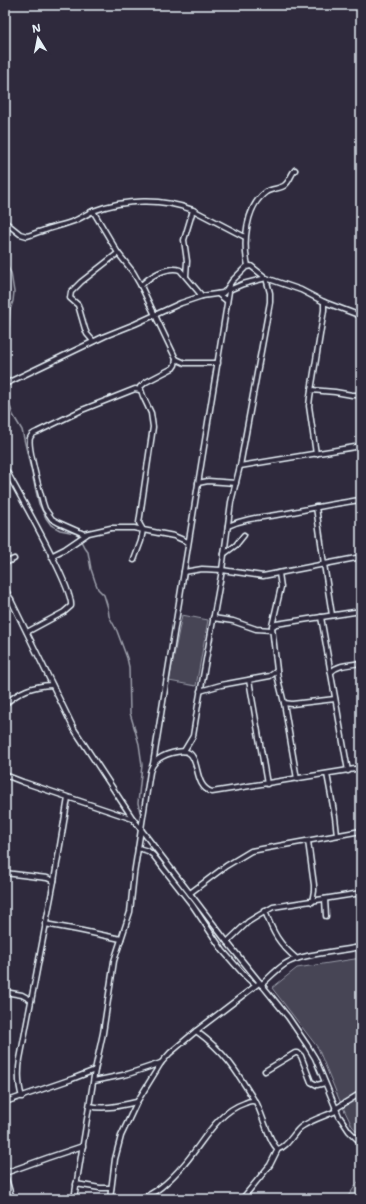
<svg xmlns="http://www.w3.org/2000/svg" width="366" height="1204" viewBox="0 0 366 1204" font-family="'Shantell Sans',sans-serif">
<rect width="100%" height="100%" fill="#2f2a3d"/>
<filter id="ink" filterUnits="userSpaceOnUse"><feTurbulence type="fractalNoise" baseFrequency=".025" numOctaves="2"/><feDisplacementMap in="SourceGraphic" scale="8" xChannelSelector="R" yChannelSelector="G"/><feConvolveMatrix kernelMatrix="1 2 1 2 8 2 1 2 1" color-interpolation-filters="sRGB"/></filter>
<g filter="url(#ink)">
<g fill="#464455" stroke="#979aa6">
<polygon points="182,615 208,620 196,686 169,681"/>
<polygon points="361,958 361,1136 352,1126 339,1099 318,1048 272,988 297,968"/>
<polygon points="361,1178 361,1199 346,1199"/>
</g>
<g fill="none" stroke-linecap="round" stroke-linejoin="round">
<g stroke="#9c9fab" stroke-width="1.5">
<polyline points="5,262 11,273 14,292 13,301 10,310 9,325 5,339"/>
<polyline points="5,342 6,360 5,366"/>
<polyline points="5,392 13,415 22,430 39,504 46,518 51,525 60,530 75,533 78,535 84,547 88,552 91,569 95,581 98,589 104,595 108,608 109,616 117,631 127,658 129,667 130,713 139,744 142,765 138,803 140,812"/>
</g>
<defs>
<g id="street">
<polyline points="93,211 118,253 133,272 141,286 176,359 175,365 173,368 146,382 140,387 143,396 151,413 153,427 139,523 143,530 174,536 188,542"/>
<path d="M5,222l15,12 7,2c5,-1 10,-4 15,-5 10,-4 22,-6 32,-10 7,-3 13,-7 19,-10 32,-12 69,-13 100,-1l52,27"/>
<path d="M248,266c-5,-22 -3,-59 18,-74 6,-4 15,-3 19,-7 5,-4 6,-11 10,-15"/>
<polyline points="186,276 187,261 184,240 193,210"/>
<path d="M141,286c8,-10 27,-20 39,-16l22,26"/>
<polyline points="218,294 227,301"/>
<polyline points="93,341 87,334 85,329 78,305 70,298 71,292 81,282 118,253"/>
<polyline points="176,359 185,363 218,363"/>
<polyline points="5,384 105,336 135,324 181,303 202,296 223,293 226,290 232,281 246,267 251,266 266,278 301,290 324,302 361,316"/>
<polyline points="311,390 335,392 352,395 361,395"/>
<polyline points="316,454 309,406 310,397 324,310 324,302"/>
<polyline points="240,466 361,446"/>
<path d="M5,468c11,21 69,121 66,138l-7,6 -37,20"/>
<polyline points="198,483 208,481 236,483"/>
<polyline points="316,507 324,564 332,615"/>
<path d="M228,526c19,-9 40,-9 60,-13 24,-5 48,-10 73,-13"/>
<polyline points="224,554 236,545 244,535"/>
<polyline points="51,556 65,549 87,534"/>
<path d="M134,560l7,-19 2,-11 -9,-2h-23l-27,6 -25,-11 -7,-4 -7,-10 -2,-6c-3,-12 -16,-56 -13,-65 1,-3 4,-5 7,-6l45,-22 53,-21 5,1"/>
<polyline points="5,563 14,559"/>
<polyline points="184,572 202,569 222,570 263,576 361,557"/>
<polyline points="5,588 74,729 133,819 227,942 288,1017 307,1045 315,1058 339,1116 349,1131 361,1143"/>
<polyline points="5,603 11,599"/>
<polyline points="321,617 348,771"/>
<polyline points="213,618 233,621 256,629 272,630"/>
<polyline points="272,626 281,587 279,573"/>
<path d="M331,672c8,-8 20,-7 30,-9"/>
<polyline points="249,680 267,784"/>
<polyline points="200,691 221,685 270,676 277,671"/>
<polyline points="284,703 292,704 335,699"/>
<path d="M5,704c15,-13 27,-18 47,-19"/>
<polyline points="184,751 193,736 198,705 222,570 231,502 240,466 270,302 270,293 266,278 243,284 229,290"/>
<polyline points="153,764 230,285"/>
<polyline points="327,774 335,817 337,835"/>
<polyline points="5,775 23,782 133,819"/>
<polyline points="297,779 284,703 278,679 272,627 276,624 361,611"/>
<polyline points="308,841 314,885 314,891 312,902"/>
<polyline points="138,848 148,851 153,855 193,906 223,951 245,976 255,985"/>
<polyline points="5,873 47,878 54,881"/>
<polyline points="190,893 226,866 251,851 361,831"/>
<polyline points="325,899 326,916"/>
<path d="M265,911c8,22 14,33 32,48"/>
<polyline points="45,924 78,930 121,939"/>
<polyline points="227,942 248,922 256,917 273,907 361,893"/>
<path d="M261,985c8,-7 15,-15 24,-21 15,-10 56,-13 76,-17"/>
<polyline points="5,992 22,995 31,1000"/>
<path d="M196,1031c29,21 40,39 58,69"/>
<polyline points="265,1071 295,1053 298,1053 301,1056 311,1082 317,1085 325,1083"/>
<polyline points="94,1081 128,1074 161,1063"/>
<path d="M22,1097c-4,-13 -4,-25 -2,-38l34,-178 14,-83"/>
<path d="M5,1102l67,-23 23,-9 8,-37 11,-72 16,-49 4,-38 16,-102c1,-4 3,-8 6,-11 6,-6 26,-13 33,-8 11,7 5,34 23,39l149,-24"/>
<path d="M90,1106c15,4 32,-1 47,-4"/>
<polyline points="335,1109 361,1093"/>
<polyline points="5,1173 47,1158 83,1146"/>
<polyline points="5,1175 12,1199"/>
<polyline points="76,1184 100,1188 111,1188"/>
<polyline points="74,1199 95,1070"/>
<polyline points="110,1199 115,1159 121,1136 137,1102 161,1063 170,1053 196,1031 259,983"/>
<path d="M140,1199c16,-6 27,-16 39,-29 22,-22 34,-56 66,-67 4,-2 7,-3 11,-1 6,11 14,42 22,47 10,-2 15,-16 23,-22 10,-7 24,-11 35,-16"/>
<polyline points="242,1199 270,1165 278,1149"/>
</g>
</defs>
<use href="#street" stroke="#e8f1f8" stroke-width="7"/>
<use href="#street" stroke="#2f2a3d" stroke-width="4"/>
</g>
</g>
<rect width="366" height="1204" fill="none" stroke="#2f2a3d" stroke-width="20"/>
<rect x="10" y="10" width="346" height="1184" fill="none" stroke="#e8f1f8" stroke-width="1.5" filter="url(#ink)"/>
<g transform="translate(38 38) rotate(350)" stroke="#2f2a3d" stroke-width="3" paint-order="stroke">
<path d="M0-3L7 15L0 10L-7 15Z" fill="#e8f1f8"/>
<text y="-6" font-size="11" font-weight="bold" text-anchor="middle" fill="#e8f1f8">N</text>
</g>
</svg>
